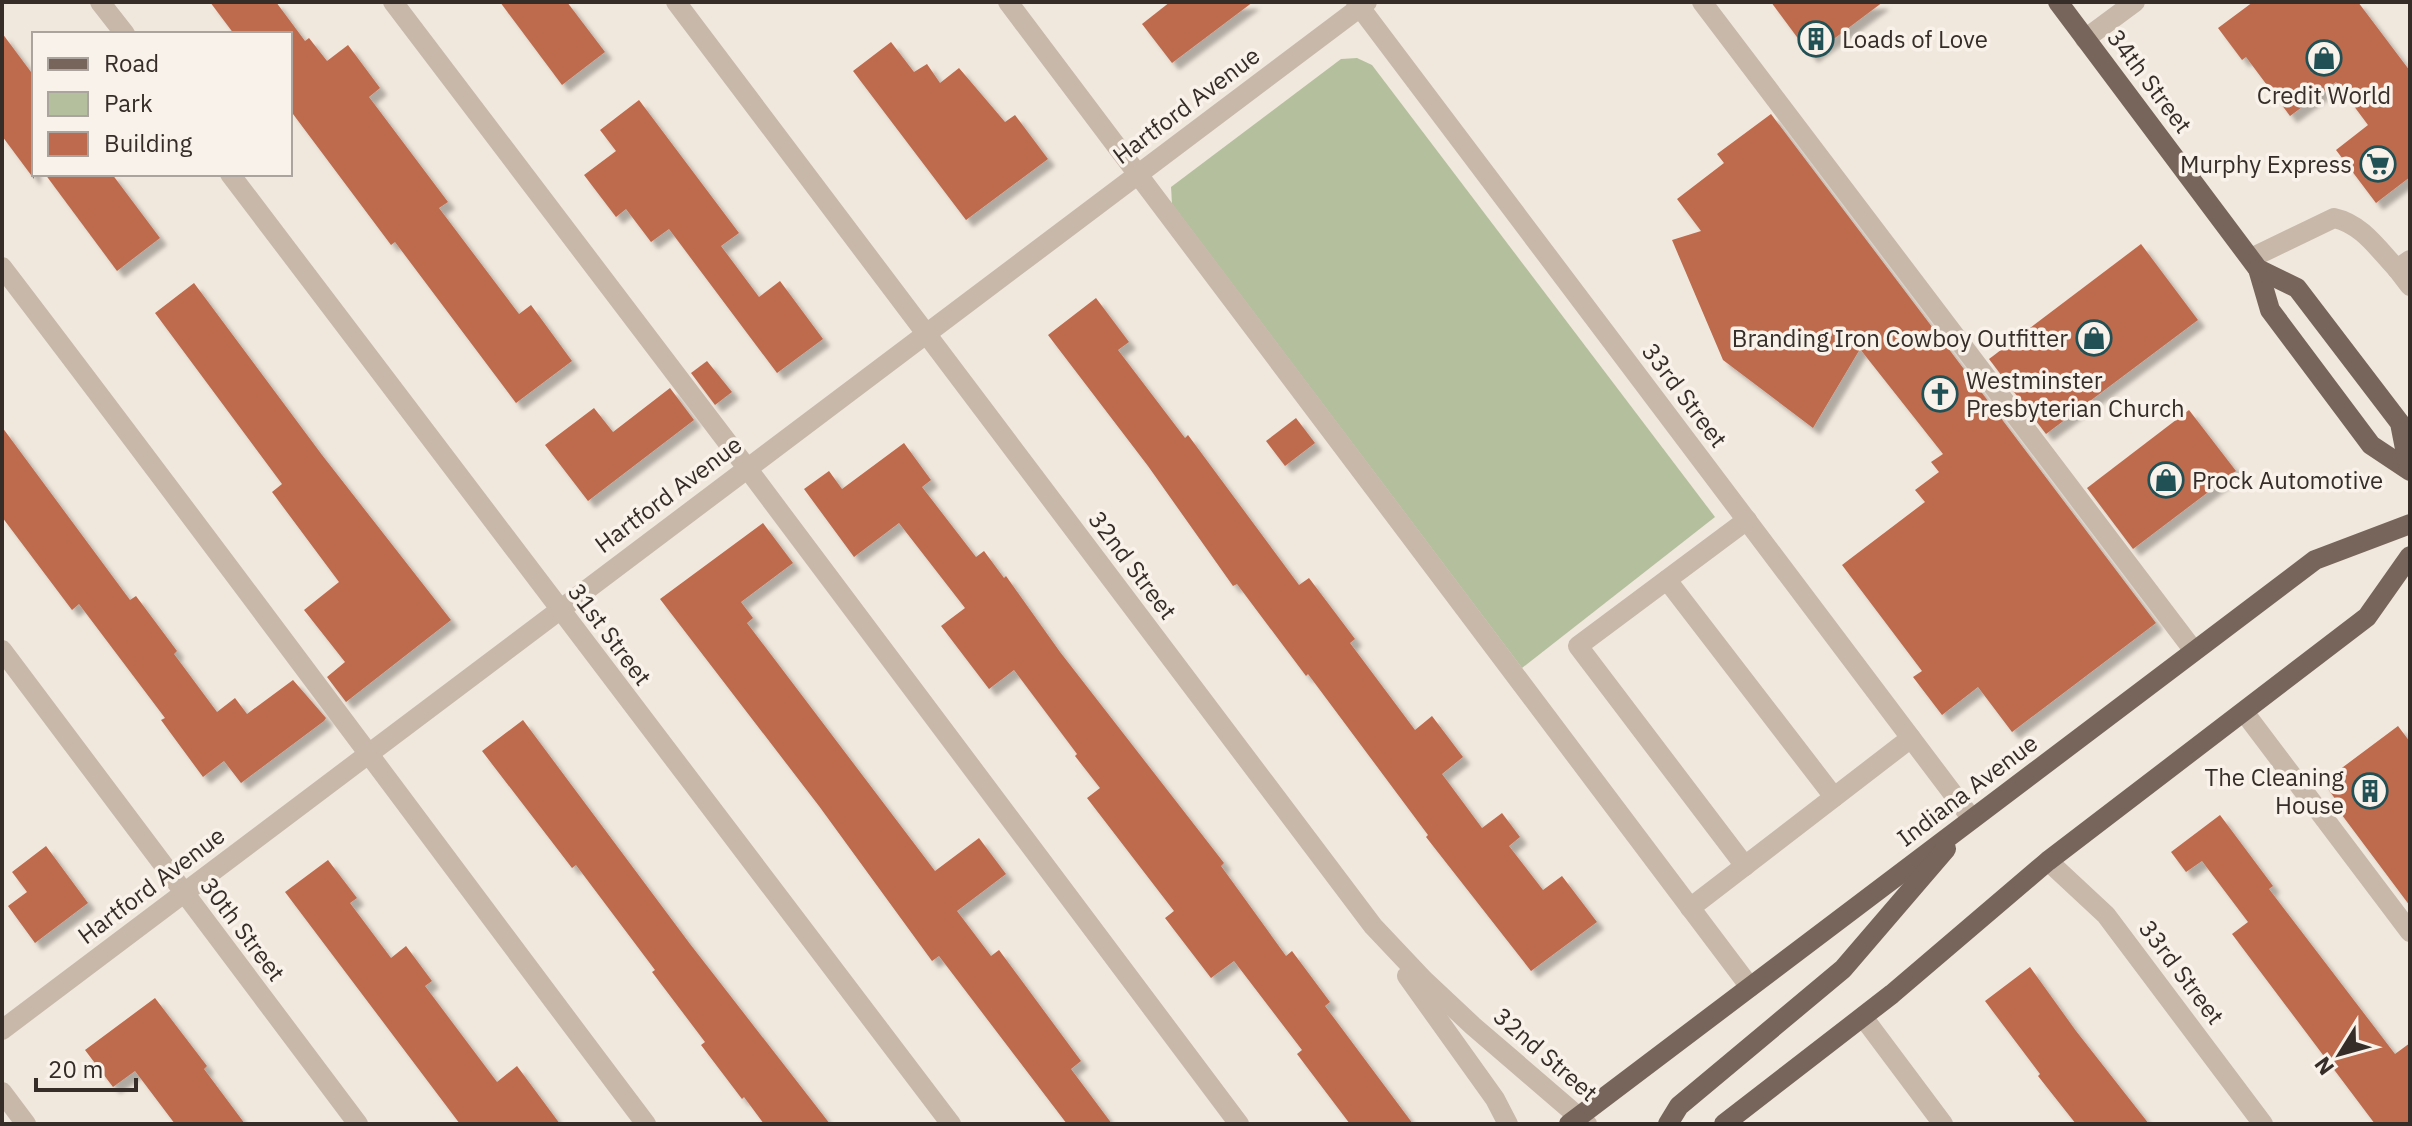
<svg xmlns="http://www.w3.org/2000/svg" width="2412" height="1126" viewBox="0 0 2412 1126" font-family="'IBM Plex Sans',sans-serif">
<defs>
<filter id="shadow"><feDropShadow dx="7" dy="7" stdDeviation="2" flood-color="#0004"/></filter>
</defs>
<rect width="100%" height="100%" fill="#f1e8dd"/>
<polygon fill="#b4bf9e" points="1357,58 1372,65 1715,517 1522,668 1172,204 1171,187 1341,59"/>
<g fill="#be6a4e" filter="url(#shadow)">
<polygon points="210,2 276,2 305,41 309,38 327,61 348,45 380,88 369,97 448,202 439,208 519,314 531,305 572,361 516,403 395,242 391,245 290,110 290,34 234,34"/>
<polygon points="500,2 567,2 605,52 562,85"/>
<polygon points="1170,2 1253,2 1172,63 1142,24"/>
<polygon points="1771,2 1883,2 1811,56"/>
<polygon points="2253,2 2358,2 2410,71 2410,177 2376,203 2336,150 2368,125 2336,82 2290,116 2246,57 2242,60 2218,28"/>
<polygon points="2,33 34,76 34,179 2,136"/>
<polygon points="891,42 914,72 927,64 940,83 959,68 1005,122 1015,115 1048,159 966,220 853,71"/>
<polygon points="639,100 739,233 721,246 759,297 780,281 823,339 777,373 669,229 651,242 626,209 616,217 584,175 616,151 600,130"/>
<polygon points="1771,114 2156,623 2012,732 1978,687 1942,715 1913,677 1922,671 1842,565 1925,502 1915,490 1939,472 1931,462 1943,454 1860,349 1813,428 1723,360 1672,240 1701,231 1677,199 1724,163 1717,154"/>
<polygon points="45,174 112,174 160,238 117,271"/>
<polygon points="2141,244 2198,320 2046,434 1989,359"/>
<polygon points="194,283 322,455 451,620 346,702 327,677 345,662 304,610 339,582 272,492 282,484 155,313"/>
<polygon points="1096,298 1129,342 1118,350 1185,438 1188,435 1299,585 1309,578 1355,639 1350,643 1415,730 1432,716 1463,757 1442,774 1482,828 1502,813 1520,837 1509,846 1543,890 1562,876 1597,922 1531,971 1426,837 1428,835 1308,674 1306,676 1237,584 1233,586 1148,466 1048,335"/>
<polygon points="707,361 732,392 715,405 691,373"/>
<polygon points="670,388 694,420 588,501 545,445 594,408 613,432"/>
<polygon points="2189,410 2236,471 2133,549 2087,488"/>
<polygon points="1296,418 1315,443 1285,466 1266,441"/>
<polygon points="2,427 130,600 136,596 177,651 174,654 217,712 235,698 247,714 293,680 326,718 324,721 241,783 224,761 203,777 161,720 165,718 79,604 72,610 2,517"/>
<polygon points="904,443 931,480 922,487 976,557 984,551 1004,578 1006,576 1060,652 1224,863 1221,866 1286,956 1292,951 1330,1002 1325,1006 1413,1124 1350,1124 1297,1054 1302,1050 1234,961 1211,978 1165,918 1174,911 1087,798 1100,788 1075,756 1077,754 1014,670 989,689 941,626 965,608 899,523 854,557 804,489 829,471 842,489"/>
<polygon points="763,523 793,563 741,602 753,618 747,623 935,871 979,838 1006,874 957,911 991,956 999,950 1081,1061 1071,1069 1112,1124 1067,1124 939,956 932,961 819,806 660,599"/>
<polygon points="523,720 690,944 830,1124 764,1124 744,1097 742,1099 701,1045 705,1042 652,972 655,970 576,865 572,868 482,751"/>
<polygon points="2398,726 2410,742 2410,906 2333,803 2336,800 2323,782"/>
<polygon points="2220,815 2273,886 2269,889 2395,1054 2410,1043 2410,1124 2375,1124 2232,934 2248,922 2202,861 2186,872 2171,852"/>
<polygon points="46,846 88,903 35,943 8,906 27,892 12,872"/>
<polygon points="328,860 357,898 350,903 391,958 406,946 432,981 425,986 497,1082 517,1066 560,1124 460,1124 285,892"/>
<polygon points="2030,967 2076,1031 2149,1124 2076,1124 2038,1076 2040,1074 1985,1001"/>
<polygon points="155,998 207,1066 204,1069 245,1124 175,1124 135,1071 113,1087 85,1050"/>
</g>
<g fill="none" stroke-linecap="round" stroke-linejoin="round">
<g stroke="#c8b8aa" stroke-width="20">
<polyline points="100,2 125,34"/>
<polyline points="393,2 747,468 1239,1124"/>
<polyline points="676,2 1373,926 1424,980 1473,1026 1587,1124"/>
<polyline points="1008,2 1750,987"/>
<polyline points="1356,2 1972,819"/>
<polyline points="1702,2 2194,651"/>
<polyline points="2085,39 2135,2"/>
<polyline points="230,174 951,1124"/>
<path d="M2251,258l83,-40c28,6 44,31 63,51l13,-9"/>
<path d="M2,267c217,284 429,572 644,857"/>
<polyline points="2397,269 2410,286"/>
<polyline points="1667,580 1834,797"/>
<polyline points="2,650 358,1124"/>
<polyline points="2244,712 2410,932"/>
<polyline points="2048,861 2106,915 2263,1124"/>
<polyline points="1745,866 1578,646 1747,520"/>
<polyline points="1690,908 1911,738"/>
<polyline points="1407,976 1495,1099 1508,1124"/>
<polyline points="1863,1017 1943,1124"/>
<polyline points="2,1030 1367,2"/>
<polyline points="2,1092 26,1124"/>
</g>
<g stroke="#77655b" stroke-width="20">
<polyline points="2058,2 2258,269 2270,310 2371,445 2410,471"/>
<polyline points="2258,269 2297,288 2400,423 2409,469"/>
<polyline points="1569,1124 2315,560 2410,524"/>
<polyline points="1668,1124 1679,1106 1843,969 1946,849"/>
<polyline points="1724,1124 1892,994 2048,861 2367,617 2410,556"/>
</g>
</g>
<defs>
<symbol id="building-ring" viewBox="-11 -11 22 22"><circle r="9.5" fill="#f9f2ea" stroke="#215155" stroke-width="1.5"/><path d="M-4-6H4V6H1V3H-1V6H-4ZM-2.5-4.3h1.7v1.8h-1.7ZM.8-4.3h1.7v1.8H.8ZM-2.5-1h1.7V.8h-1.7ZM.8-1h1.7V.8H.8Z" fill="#215155"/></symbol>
<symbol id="shop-ring" viewBox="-11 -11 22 22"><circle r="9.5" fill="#f9f2ea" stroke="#215155" stroke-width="1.5"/><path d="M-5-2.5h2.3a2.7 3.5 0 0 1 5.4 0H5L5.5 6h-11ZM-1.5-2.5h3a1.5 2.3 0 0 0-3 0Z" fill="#215155"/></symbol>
<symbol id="supermarket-ring" viewBox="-11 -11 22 22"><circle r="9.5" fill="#f9f2ea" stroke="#215155" stroke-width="1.5"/><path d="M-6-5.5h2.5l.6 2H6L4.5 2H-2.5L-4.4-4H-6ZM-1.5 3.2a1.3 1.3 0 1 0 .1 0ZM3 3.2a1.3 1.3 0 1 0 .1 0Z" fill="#215155"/></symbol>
<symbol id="church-ring" viewBox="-11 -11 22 22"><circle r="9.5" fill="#f9f2ea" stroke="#215155" stroke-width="1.5"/><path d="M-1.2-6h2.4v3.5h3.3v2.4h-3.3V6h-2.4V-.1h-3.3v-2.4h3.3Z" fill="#215155"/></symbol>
</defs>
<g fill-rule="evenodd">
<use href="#building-ring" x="1796" y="19" width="40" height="40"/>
<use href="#shop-ring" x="2304" y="38" width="40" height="40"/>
<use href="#supermarket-ring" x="2358" y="144" width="40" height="40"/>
<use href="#shop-ring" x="2074" y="318" width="40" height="40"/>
<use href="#church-ring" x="1920" y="374" width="40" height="40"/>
<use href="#shop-ring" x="2146" y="460" width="40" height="40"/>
<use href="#building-ring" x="2350" y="771" width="40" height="40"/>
</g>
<g text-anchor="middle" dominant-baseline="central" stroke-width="7" stroke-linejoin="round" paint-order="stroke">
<g font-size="24" fill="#362d29" stroke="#f9f2ea" text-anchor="start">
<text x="1842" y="39">Loads of Love</text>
<text x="2324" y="95" text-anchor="middle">Credit World</text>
<text x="2352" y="164" text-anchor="end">Murphy Express</text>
<text x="2068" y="338" text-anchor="end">Branding Iron Cowboy Outfitter</text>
<text x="1966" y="380">Westminster<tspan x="1966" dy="28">Presbyterian Church</tspan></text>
<text x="2192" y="480">Prock Automotive</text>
<text x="2344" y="777" text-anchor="end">The Cleaning<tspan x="2344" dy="28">House</tspan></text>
</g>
<g font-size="24" fill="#362d29" stroke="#f9f2ea">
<text transform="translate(2150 81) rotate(53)">34th Street</text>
<text transform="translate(1186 105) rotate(-37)">Hartford Avenue</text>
<text transform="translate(1685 395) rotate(53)">33rd Street</text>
<text transform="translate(668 494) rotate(-37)">Hartford Avenue</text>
<text transform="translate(1133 565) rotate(53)">32nd Street</text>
<text transform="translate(610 634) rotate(53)">31st Street</text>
<text transform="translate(1967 790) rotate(-37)">Indiana Avenue</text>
<text transform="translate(151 885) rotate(-37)">Hartford Avenue</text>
<text transform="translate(243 929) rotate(53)">30th Street</text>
<text transform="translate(2182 972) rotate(53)">33rd Street</text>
<text transform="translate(1546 1054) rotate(41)">32nd Street</text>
</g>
</g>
<rect width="2412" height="1126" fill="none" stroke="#362d29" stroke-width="8"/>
<rect x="32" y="32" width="260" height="144" fill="#f9f2ea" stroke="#aba39d" stroke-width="2"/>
<rect x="48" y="58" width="40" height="12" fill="#77655b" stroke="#aba39d" stroke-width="2"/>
<text x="104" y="72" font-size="24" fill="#362d29">Road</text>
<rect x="48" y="92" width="40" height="24" fill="#b4bf9e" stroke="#aba39d" stroke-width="2"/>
<text x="104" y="112" font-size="24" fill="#362d29">Park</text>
<rect x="48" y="132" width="40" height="24" fill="#be6a4e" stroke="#aba39d" stroke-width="2"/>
<text x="104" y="152" font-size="24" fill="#362d29">Building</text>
<g transform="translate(2340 1054) rotate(233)" stroke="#f9f2ea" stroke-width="6" paint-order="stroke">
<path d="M0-6L14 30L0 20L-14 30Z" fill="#362d29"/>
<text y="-12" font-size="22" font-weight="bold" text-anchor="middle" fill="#362d29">N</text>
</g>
<path d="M36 1078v12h100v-12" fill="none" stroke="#362d29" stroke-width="4"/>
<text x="48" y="1078" font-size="24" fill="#362d29" stroke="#f9f2ea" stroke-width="6" paint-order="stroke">20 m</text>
</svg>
